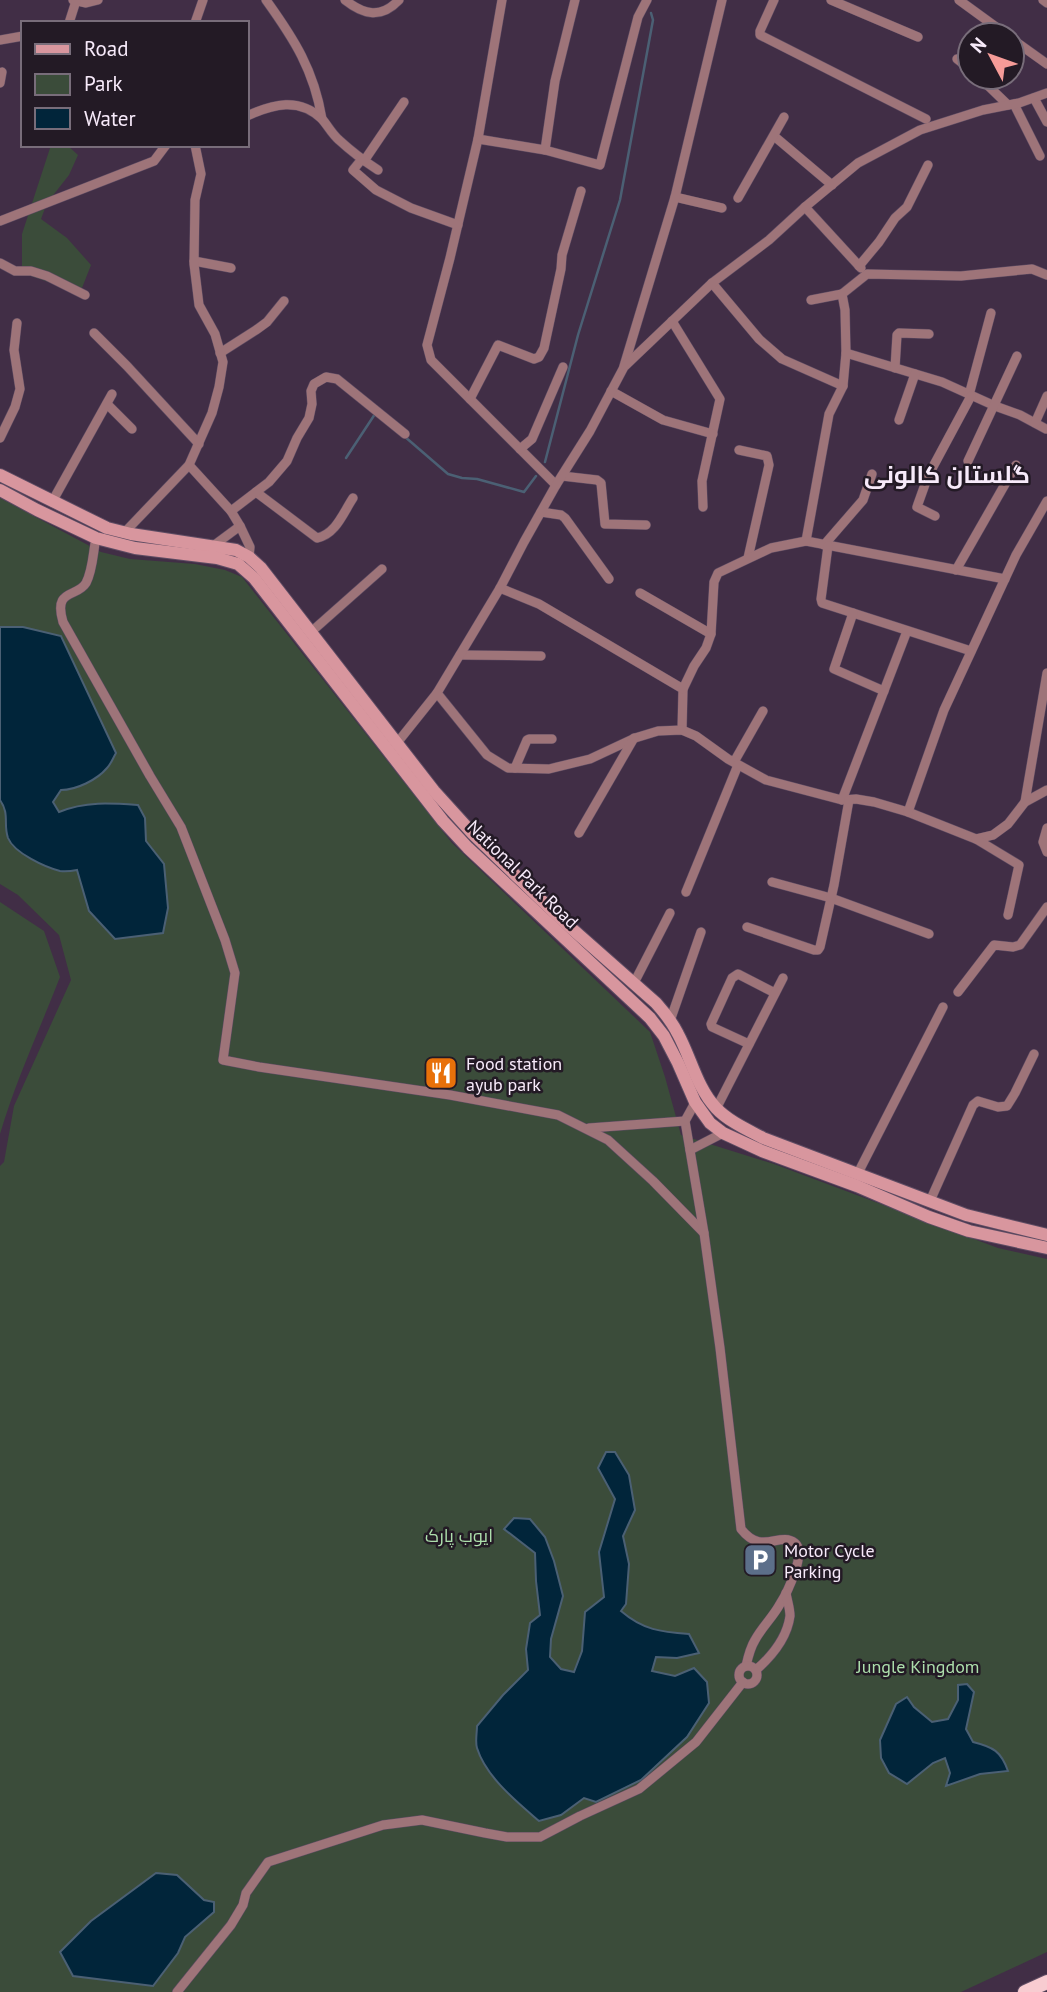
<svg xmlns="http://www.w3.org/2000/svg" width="1047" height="1992" viewBox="0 0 1047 1992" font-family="'PT Sans',Cairo,sans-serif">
<rect width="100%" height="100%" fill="#412e46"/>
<g fill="#3b4c3a">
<polygon points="51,145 67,145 78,155 69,175 47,203 41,219 67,238 91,265 80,293 22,273 22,234"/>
<polygon points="0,498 101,552 130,559 195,564 225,570 242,577 452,843 650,1032 665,1077 681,1135 774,1164 998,1248 1047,1259 1047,1952 961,1992 0,1992 0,1166 4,1162 14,1106 71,980 59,935 18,895 0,884"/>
<path d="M0,902l44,29 16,46c-20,52 -44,103 -60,157z"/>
</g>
<g fill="#01253a" stroke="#4b6074" stroke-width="2">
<path d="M0,627h23l38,9 55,117c-3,5 -5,11 -9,15 -10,12 -31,22 -46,22l-8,12 6,10c26,-11 52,-9 79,-7l7,13 1,23 18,23 4,44 -5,25 -48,6 -26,-28 -12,-41c-5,1 -11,2 -17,1 -15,-4 -46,-18 -52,-33 -5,-14 2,-24 -8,-38z"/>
<path d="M606,1452h9l14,23 6,35 -12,26 6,28 -3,40 -5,7c22,19 40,21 68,23l10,19 -22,5 -21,-1 -4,14 23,5 19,-8 13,14 2,21 -22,34 -46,43 -45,22 -12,-4 -23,17 -22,6c-22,-19 -53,-44 -62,-73 -2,-6 0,-15 0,-22l26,-31 25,-25 -2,-21 4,-26 10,-8 -4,-34 -1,-28 -31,-24 10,-11 16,1 15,18 9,24 9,35 -12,43 -1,18 11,12 13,3 8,-21 3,-39 19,-15 -5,-45 16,-53 -17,-31z"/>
<path d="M967,1684l7,8 -8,37 7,13c20,5 28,9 35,29l-28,3 -34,12 4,-13 -5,-15 -12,5 -26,21 -18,-11 -8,-15 -1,-18 16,-36 11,-7 7,10 18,15 16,-3 10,-19v-15z"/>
<polygon points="156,1873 177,1875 204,1900 214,1902 214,1912 185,1937 178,1953 153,1986 73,1976 60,1952 91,1921"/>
</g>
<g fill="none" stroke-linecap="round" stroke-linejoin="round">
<g stroke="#4b6074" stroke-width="2.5">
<polyline points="404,436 448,474 462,478 477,479 524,492 536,476"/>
<polyline points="346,458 375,414"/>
<polyline points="545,462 578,335 620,200 653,20 651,13"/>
</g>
<defs>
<g id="minor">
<polyline points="73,0 86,3 98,0"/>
<path d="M266,0c28,39 48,70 56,119"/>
<path d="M345,0c19,15 36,19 54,0"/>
<polyline points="502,0 478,139 450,258 427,345 431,360 556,485"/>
<polyline points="774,0 760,31 760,35 926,119"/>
<polyline points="831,0 918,37"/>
<polyline points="959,0 1007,35"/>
<polyline points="1043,0 1047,3"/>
<polyline points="69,23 76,1"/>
<polyline points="195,23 203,0"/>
<polyline points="1012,39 1047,64"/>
<polyline points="0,40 23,36"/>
<polyline points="957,59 970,69"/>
<polyline points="979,77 1008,105"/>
<polyline points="0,83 2,72"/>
<polyline points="1034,98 1047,122"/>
<polyline points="1014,104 1040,156"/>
<path d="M247,116c26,-12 52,-19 75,3 6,7 10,15 17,21 12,11 25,21 39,30"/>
<polyline points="774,136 832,185"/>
<polyline points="478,139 545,150 600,165 638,17 647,0"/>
<polyline points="545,150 555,81 575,0"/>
<polyline points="362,159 353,170 376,190 411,208 458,225"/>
<polyline points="364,161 404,102"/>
<polyline points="675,197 722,208"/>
<polyline points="738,198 784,117"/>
<polyline points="805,207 861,268"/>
<polyline points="0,221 154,161 166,145"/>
<polyline points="194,261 231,268"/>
<polyline points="0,263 15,271 31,271 47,276 85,295"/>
<polyline points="859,266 879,242 895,218 907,207 928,165"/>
<polyline points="712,283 759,339 782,359 843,386"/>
<polyline points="811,300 842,294"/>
<polyline points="672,321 720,399 702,481 703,507"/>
<polyline points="94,333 127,366 199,444"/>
<polyline points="220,353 256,330 267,322 284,301"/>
<polyline points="846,353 942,382 995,406 1020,415 1046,429"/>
<polyline points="624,366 675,197 722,0"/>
<polyline points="895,368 897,335 899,333 929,334"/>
<polyline points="611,391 663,420 713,434"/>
<polyline points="969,395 991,313"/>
<polyline points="470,399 498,345 534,359 539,357 544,348 561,269 562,255 581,191"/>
<polyline points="107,404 132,429"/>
<polyline points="899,420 915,374"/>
<polyline points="1035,423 1047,396"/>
<polyline points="0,438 15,407 20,389 14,350 17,323"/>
<polyline points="520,449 532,439 563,367"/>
<polyline points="739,450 767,456 769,465 748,558"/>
<polyline points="968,461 1017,356"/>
<polyline points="189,465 231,511 240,526 213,546"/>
<polyline points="562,476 597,480 601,483 605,524 646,525"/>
<path d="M256,492l61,46c19,-4 26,-25 36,-40"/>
<polyline points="52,502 112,394"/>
<polyline points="231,511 269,482 287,461 297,438 309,418 312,404 311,391 314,384 326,377 337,379 405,434"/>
<polyline points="541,512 561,515 565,518 609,579"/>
<polyline points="935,516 917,507 918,504 928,476 971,396"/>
<polyline points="240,526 250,547 249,557"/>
<polyline points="124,533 189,465 212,413 219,387 223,362 215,334 199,305 194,264 195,200 201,174 195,145"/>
<path d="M96,538c-3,14 -3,32 -10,45 -9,15 -33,5 -23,39l87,154 31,51 44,113 10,33 -12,87 36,7 191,28 108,20 50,25 45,41 51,52"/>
<polyline points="806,541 1005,579"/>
<polyline points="824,545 863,500 872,474"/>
<polyline points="828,546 821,599 822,603 971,651"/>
<polyline points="956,570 1016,465"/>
<polyline points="500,588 539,604 683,689 682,730"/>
<polyline points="640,593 711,634"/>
<polyline points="853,613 834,669 884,691"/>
<polyline points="311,632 382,569"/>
<polyline points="460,655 541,656"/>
<polyline points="683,689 694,666 706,648 711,634 714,582 718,573 771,548 806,541 829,414 843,386 846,353 845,310 842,294 867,274 961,276 1032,269 1047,275"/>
<polyline points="437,693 500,588 524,542 556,485 590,431 624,367 712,283 769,240 805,207 858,163 920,130 983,110 1019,103 1047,93"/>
<polyline points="397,743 437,693 487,755 508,768 549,769 590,759 635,738 658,731 682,730 696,736 728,759 766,780 842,800 856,799 874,802 908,812 976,839 993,835 1008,824 1025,802 1047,790"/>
<polyline points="734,762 763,711"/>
<polyline points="515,768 527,740 529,739 552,739"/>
<polyline points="842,800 907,631"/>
<polyline points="1025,802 1047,673"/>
<polyline points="908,812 944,710 1016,555 1047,501"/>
<polyline points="1047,828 1043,842 1047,852"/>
<polyline points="579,833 634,738"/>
<polyline points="976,839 1019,865 1008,915"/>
<polyline points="772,882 831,898 929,934"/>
<polyline points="686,892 738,765"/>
<polyline points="747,927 814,950 818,950 820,947 834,885 849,800"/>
<polyline points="634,983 670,913"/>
<polyline points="958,992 994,945 1013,947 1020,945 1047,907"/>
<polyline points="670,1021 701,932"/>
<polyline points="749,1044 712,1027 711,1024 732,978 738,974 775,993"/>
<path d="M696,1101l-11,20 19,112 16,115 21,181c21,27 38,2 54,14 12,9 -8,50 -15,61 -7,13 -18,23 -25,36 -5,8 -7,17 -9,26"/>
<polyline points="716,1109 783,978"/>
<polyline points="589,1128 685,1121"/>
<polyline points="690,1150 723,1133"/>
<polyline points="858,1173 943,1007"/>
<polyline points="930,1201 973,1105 978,1101 998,1107 1007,1106 1015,1093 1034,1054"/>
<circle cx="748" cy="1675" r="9"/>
<path d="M756,1670c16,-14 31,-32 34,-54 0,-8 -3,-16 -4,-23"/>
<polyline points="177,1992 231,1925 243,1905 246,1893 268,1862 383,1825 422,1820 485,1833 507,1837 540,1837 580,1816 639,1789 696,1742 743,1682"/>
</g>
<g id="secondary">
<path d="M0,475l107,53 24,6 105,16 13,7 12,11 173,223 39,43 89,86 94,83c8,9 16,19 22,31 13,24 19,54 38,74 12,13 32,22 47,30l203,77 81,20"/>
<polyline points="0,490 37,510 96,538 135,548 217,558 238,564 254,578 443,821 468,848 650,1018 664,1036 678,1063 695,1102 710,1123 723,1133 762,1151 857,1186 929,1217 969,1231 1047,1248"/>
</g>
<polyline id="trunk" points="1025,1992 1047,1982"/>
</defs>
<use href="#minor" stroke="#5e4c63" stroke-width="10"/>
<use href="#secondary" stroke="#5e4c63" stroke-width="14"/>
<use href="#trunk" stroke="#5e4c63" stroke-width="16"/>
<use href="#minor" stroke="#9e7479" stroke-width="9"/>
<use href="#secondary" stroke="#d8969e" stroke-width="12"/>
<use href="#trunk" stroke="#f8ccd1" stroke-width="14"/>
</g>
<defs>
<symbol id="restaurant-square" viewBox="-11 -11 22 22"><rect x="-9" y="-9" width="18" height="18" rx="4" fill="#e8710a" stroke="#231a25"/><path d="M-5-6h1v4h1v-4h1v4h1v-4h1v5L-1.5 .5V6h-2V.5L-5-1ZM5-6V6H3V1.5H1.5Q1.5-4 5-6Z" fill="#fff"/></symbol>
<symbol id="parking-square" viewBox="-11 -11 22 22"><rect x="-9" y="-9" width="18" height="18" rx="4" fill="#5c6f8a" stroke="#231a25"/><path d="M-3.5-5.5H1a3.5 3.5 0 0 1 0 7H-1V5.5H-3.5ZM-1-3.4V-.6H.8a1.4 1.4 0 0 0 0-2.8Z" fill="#fff"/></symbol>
</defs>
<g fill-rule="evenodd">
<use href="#restaurant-square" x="422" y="1054" width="38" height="38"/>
<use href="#parking-square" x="741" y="1541" width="38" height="38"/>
</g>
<g text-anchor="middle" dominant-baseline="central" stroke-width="5" stroke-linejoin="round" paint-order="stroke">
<g font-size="18" fill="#f7eafa" stroke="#231a25">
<text transform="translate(523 874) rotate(44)">National Park Road</text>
</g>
<g font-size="18" fill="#f7eafa" stroke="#231a25" text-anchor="start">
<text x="466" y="1063">Food station<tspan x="466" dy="21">ayub park</tspan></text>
<text x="784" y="1550">Motor Cycle<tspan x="784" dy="21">Parking</tspan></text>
</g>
<g font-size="18" fill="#addfac" stroke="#231a25">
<text x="459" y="1535">ایوب پارک</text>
<text x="918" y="1666">Jungle Kingdom</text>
</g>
<g font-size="24" font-weight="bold" fill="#f7eafa" stroke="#231a25">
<text x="947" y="474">گلستان کالونی</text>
</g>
</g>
<rect x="21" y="21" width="228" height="126" fill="#231a25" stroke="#786d7a" stroke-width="2"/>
<rect x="35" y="44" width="35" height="10" fill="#d8969e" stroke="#786d7a" stroke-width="2"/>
<text x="84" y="56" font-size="21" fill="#f7eafa">Road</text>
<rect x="35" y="74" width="35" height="21" fill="#3b4c3a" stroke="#786d7a" stroke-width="2"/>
<text x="84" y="91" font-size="21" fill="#f7eafa">Park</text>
<rect x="35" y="108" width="35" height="21" fill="#01253a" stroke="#786d7a" stroke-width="2"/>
<text x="84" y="126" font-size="21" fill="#f7eafa">Water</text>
<g transform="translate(991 56) rotate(311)"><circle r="33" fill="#231a25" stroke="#786d7a" stroke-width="2"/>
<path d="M0-5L12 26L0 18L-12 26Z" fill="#f59b98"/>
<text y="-10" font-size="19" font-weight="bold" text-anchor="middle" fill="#f7eafa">N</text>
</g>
</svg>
